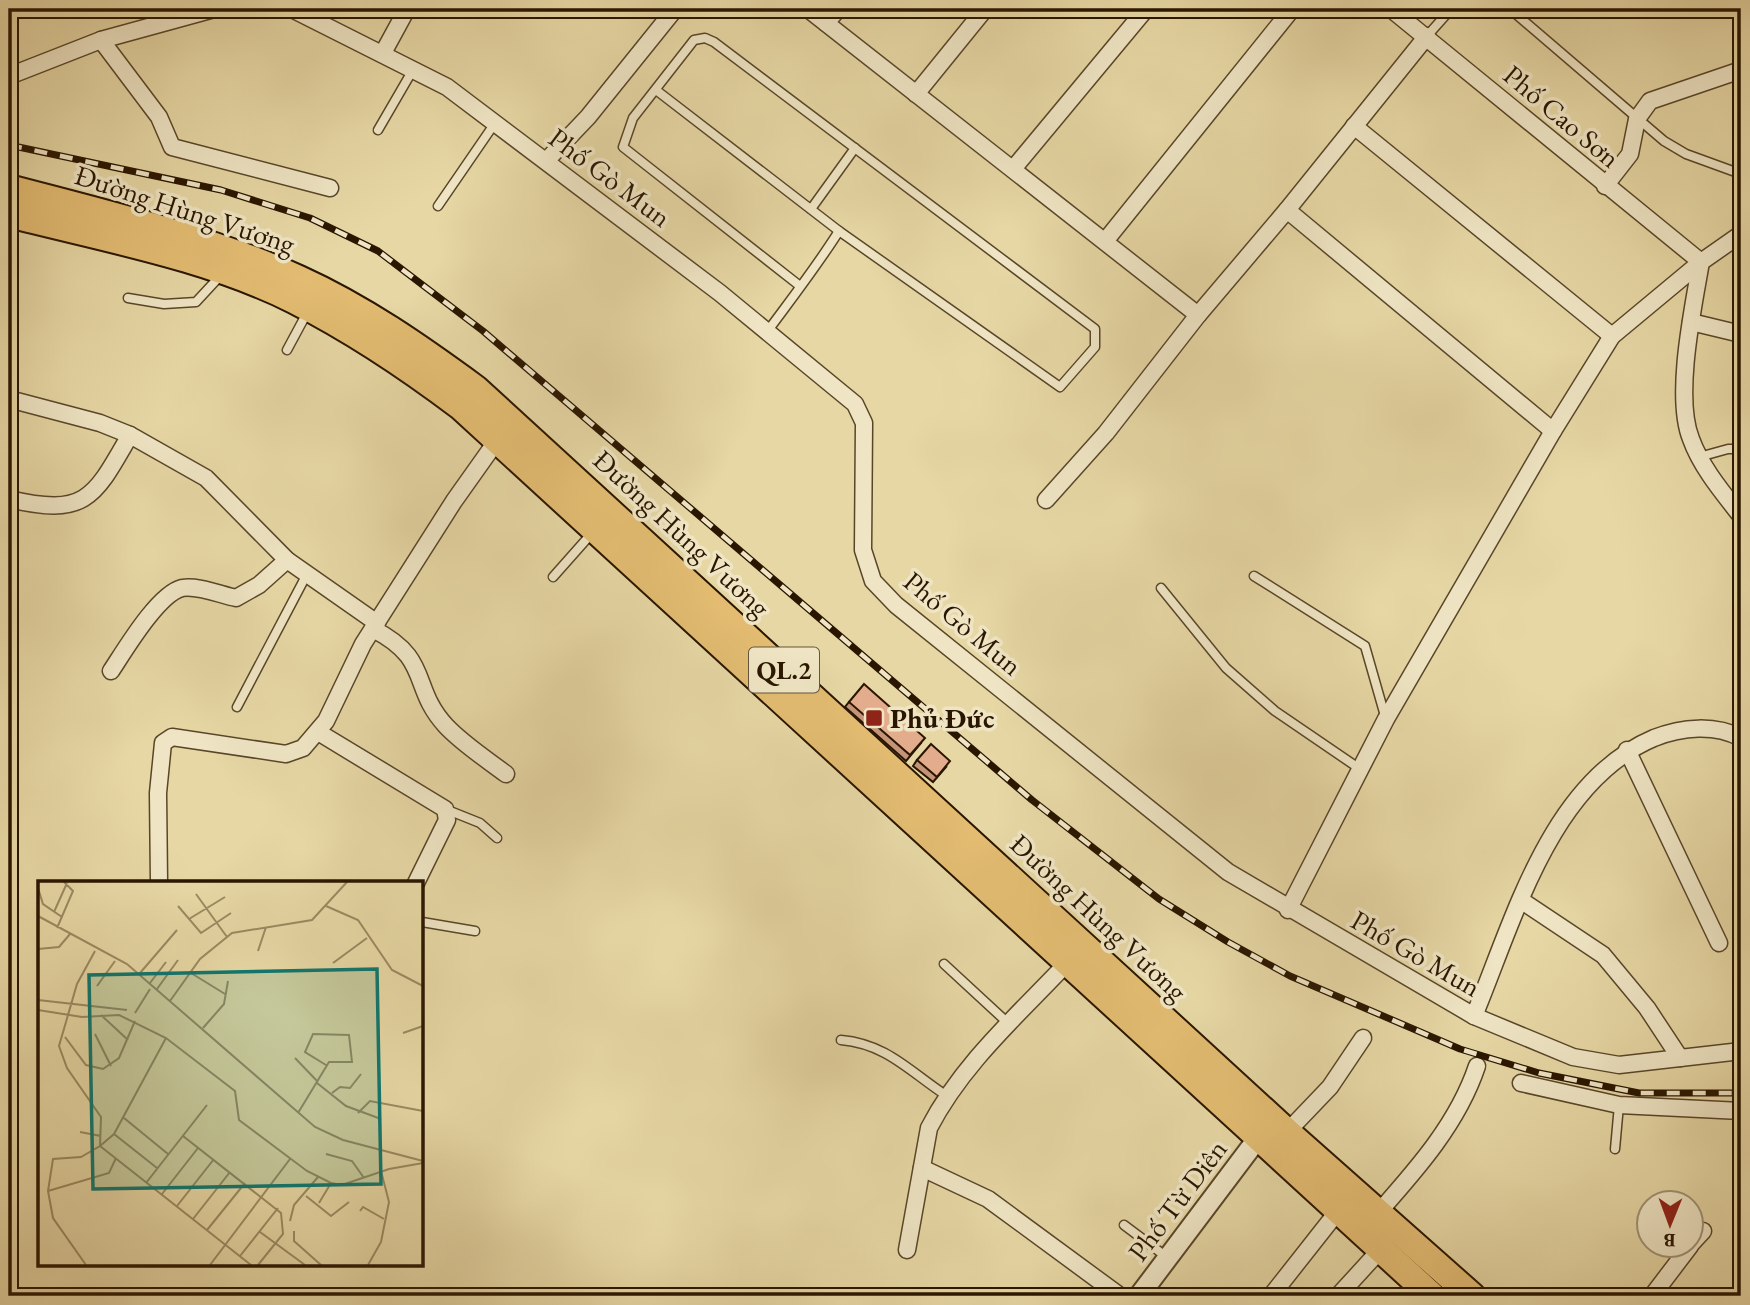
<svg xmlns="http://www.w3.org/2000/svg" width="1750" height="1305" viewBox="0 0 1750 1305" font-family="'EB Garamond',serif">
<rect width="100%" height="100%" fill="#e6d7a4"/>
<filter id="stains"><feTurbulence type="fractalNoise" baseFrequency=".00286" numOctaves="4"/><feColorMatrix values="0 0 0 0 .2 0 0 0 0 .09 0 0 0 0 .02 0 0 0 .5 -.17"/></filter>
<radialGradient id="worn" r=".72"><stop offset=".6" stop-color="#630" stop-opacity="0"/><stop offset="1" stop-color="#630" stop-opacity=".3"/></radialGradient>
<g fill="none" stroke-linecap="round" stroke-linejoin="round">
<defs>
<g id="service">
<polyline points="1510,9 1664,141 1686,154 1741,174"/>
<polyline points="1427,36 1451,9"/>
<polyline points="656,90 839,231"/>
<polyline points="378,130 414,68"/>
<polyline points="438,206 495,123"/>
<polyline points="811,209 855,148"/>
<polyline points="128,298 164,304 196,302 221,275"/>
<path d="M767,332c25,-34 50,-66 72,-101l221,156 35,-40v-18l-381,-287 -9,-4 -11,2 -61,78 -10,29 177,139"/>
<polyline points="287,350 308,311"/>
<polyline points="1699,457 1728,449 1741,449"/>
<polyline points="1254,576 1365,646 1385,716"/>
<polyline points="553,577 592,533"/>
<polyline points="1161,588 1226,668 1275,711 1360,769"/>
<polyline points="237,707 307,574"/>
<polyline points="445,809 480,823 497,838"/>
<polyline points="422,922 475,931"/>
<polyline points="944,964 1009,1024"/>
<path d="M841,1040c46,4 69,32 106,56"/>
<polyline points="1615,1149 1619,1105"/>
<polyline points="1124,1225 1168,1258"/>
</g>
<g id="minor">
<polyline points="292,9 447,87 720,293 855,404 864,423 863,550 873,581 896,605 1228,872 1474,1016 1573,1057 1619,1065 1741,1051"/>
<polyline points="808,9 1198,315"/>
<polyline points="826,23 838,9"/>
<polyline points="101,40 159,117 172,147 330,188"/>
<polyline points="383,53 407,9"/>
<polyline points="9,76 101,40 214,9"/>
<polyline points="916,94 985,9"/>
<polyline points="1354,126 1612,336"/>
<polyline points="546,161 588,117 675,9"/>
<polyline points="1013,169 1146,9"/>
<polyline points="1605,186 1630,154 1637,119 1650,101 1741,70"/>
<polyline points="1287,210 1553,431"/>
<path d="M1741,234l-40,28c-8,46 -27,135 -10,177 10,28 32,54 50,77"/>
<polyline points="1106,240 1292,9"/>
<polyline points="1691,322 1741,334"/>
<polyline points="9,399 100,423 130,435 206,478 287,560 377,623"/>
<path d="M9,499c77,18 85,-1 121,-64"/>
<polyline points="1046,500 1106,433 1198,315 1287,210 1427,36"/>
<path d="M373,629c59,30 37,58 73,97 17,18 40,33 60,48"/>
<path d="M111,671c14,-21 47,-77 71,-83 16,-3 39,7 54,10l23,-13 28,-25"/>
<polyline points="318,732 445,809 447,820 416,883"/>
<polyline points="1627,750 1719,943"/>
<polyline points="159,883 158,793 163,743 172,737 286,754 303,748 326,721 363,644 454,501 498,439"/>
<polyline points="1522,901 1603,955 1647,1008 1680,1058"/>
<polyline points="1288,910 1386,719 1553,431 1612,336 1701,262 1391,9"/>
<path d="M1474,1016c40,-96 76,-234 180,-278 28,-11 61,-14 87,0"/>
<polyline points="1521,1083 1619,1105 1741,1111"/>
<polyline points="1287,1132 1330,1087 1363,1038"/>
<polyline points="922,1168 988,1199 1120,1296"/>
<path d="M1378,1213c39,-44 80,-90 99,-147"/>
<polyline points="1690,1245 1703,1231"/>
<path d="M907,1250l22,-122c33,-64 89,-113 138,-165"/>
<polyline points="1271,1296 1338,1211"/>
<polyline points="1338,1296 1381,1249"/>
<polyline points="1652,1296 1690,1246"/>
</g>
<polyline id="tertiary" points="1139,1296 1258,1138"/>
<g id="trunk">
<path d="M9,188c98,26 197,49 290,91 64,29 121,69 177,110l811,743 185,164"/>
<path d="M9,214c93,24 199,43 285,86 59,30 113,66 166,106l972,890"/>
</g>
</defs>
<use href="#service" stroke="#594629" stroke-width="11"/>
<use href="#minor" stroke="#594629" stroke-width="19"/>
<use href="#tertiary" stroke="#594629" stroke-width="23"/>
<use href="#trunk" stroke="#2a1600" stroke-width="30"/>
<use href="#service" stroke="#efe5c4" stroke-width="8"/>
<use href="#minor" stroke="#efe5c4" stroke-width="16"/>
<use href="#tertiary" stroke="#efe5c4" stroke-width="19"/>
<use href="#trunk" stroke="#e3bc72" stroke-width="26"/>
<defs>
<polyline id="rail" points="9,145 221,190 310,218 378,251 483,331 1032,800 1159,899 1228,942 1290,976 1460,1049 1539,1073 1639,1093 1741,1093"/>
</defs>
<use href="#rail" stroke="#2a1600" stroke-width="7"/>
<use href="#rail" stroke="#efe5c4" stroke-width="4.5" stroke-dasharray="13" stroke-linecap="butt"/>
</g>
<g fill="#c39478" stroke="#2a1600" stroke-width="2">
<polygon points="849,702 921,743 906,761 845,707"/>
<polygon points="917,760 946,767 933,782 913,766"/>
</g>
<g fill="#e3ac8c" stroke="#2a1600" stroke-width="2">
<polygon points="864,684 925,738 910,755 849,702"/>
<polygon points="931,744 950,761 937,777 917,760"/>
</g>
<rect fill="#8f2418" stroke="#efe5c4" stroke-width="2.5" x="865" y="709" width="18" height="18" rx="3.5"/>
<g text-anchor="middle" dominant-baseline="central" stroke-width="7" stroke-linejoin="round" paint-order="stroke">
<rect fill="#efe5c4" stroke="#65543b" stroke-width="2" x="749" y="647.5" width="70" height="45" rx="5"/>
<g font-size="26" font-weight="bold" fill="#2a1600">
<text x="784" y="670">QL.2</text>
</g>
<g font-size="28" fill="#2a1600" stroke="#efe5c4">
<text transform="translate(1562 116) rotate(40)">Phố Cao Sơn</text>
<text transform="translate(610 177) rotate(37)">Phố Gò Mun</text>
<text transform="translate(185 209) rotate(18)">Đường Hùng Vương</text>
<text transform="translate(682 533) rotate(43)">Đường Hùng Vương</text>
<text transform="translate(963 623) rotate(40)">Phố Gò Mun</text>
<text transform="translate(1099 917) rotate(43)">Đường Hùng Vương</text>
<text transform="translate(1416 953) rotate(30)">Phố Gò Mun</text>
<text transform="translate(1177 1200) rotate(-53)">Phố Từ Diên</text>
</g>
<g font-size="28" font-weight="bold" fill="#2a1600" stroke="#efe5c4" text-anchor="start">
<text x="890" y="718">Phủ Đức</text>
</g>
</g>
<g transform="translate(38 881)">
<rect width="385" height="385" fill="#e6d7a4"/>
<path fill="none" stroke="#9b8a62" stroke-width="2" d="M0,7l5,16 19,13M158,13l31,43M140,25l23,27 30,-20M288,25l32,14 34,50 31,16M16,31l13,-29M0,35l89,48 188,163 28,13 80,21M151,38l36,-22M19,47l16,-37 -9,-9M0,68l21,-2 11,-13M220,70l8,-24M295,82l34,-25M102,92l37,-43M153,92l34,21M112,102l16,-21M59,105l18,-25M119,108l21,-29M0,119l89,10M132,120l30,-42 32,-26 80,-13 35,-38M0,129l44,7 37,-2 47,23 69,53 4,29 68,51 24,12 11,2 47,-16 34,-6M97,132l15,-24M63,134l27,25M165,147l21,-24 4,-23M365,152l20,-7M57,153l16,32M27,156l21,28 17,4 16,-11 16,-37M128,157l-52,96 -14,12 151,119M257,177l23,24M279,202l29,23 35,13M294,212l8,-6 10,1 11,-14M260,232l31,-51h23l-3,-27 -36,-1 -8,18 21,13M320,232l12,-12 53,10M86,237l44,36M42,251l21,4M76,253l43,34M145,255l98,77 2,21 -25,31M288,273l26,7 12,17M108,302l61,-78M10,310l61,-18 7,-15M124,313l36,-46M268,315l25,20 18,-14M281,322l12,-20M139,325l37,-47M322,330l3,-4 21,12M155,338l37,-47M252,340l4,-16 24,-28M169,349l38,-47M256,350v10l27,24M222,351l45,33M202,375l38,-48M48,384l-33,-47 -5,-27 5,-32 28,-2 19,-11 1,-29 -34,-49 -8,-22 18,-62 18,-33M172,384l80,-106M330,384l13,-23 8,-40 -8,-31"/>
<path fill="#0f766e" fill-opacity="0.15" stroke="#0f766e" stroke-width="3.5" d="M339,88l4,215 -288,5 -4,-214z"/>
<rect width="385" height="385" fill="none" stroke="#2a1600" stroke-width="3.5"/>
</g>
<rect width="1750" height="1305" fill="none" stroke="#e6d7a4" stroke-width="35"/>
<rect x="10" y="10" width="1729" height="1284" fill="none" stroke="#2a1600" stroke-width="3.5"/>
<rect x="18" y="18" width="1715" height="1270" fill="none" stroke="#2a1600" stroke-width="2"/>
<g transform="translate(1670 1224) rotate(181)"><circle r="33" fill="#efe5c4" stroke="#a09276" stroke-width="2"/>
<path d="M0-5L12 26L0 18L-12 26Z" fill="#8f2418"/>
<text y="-10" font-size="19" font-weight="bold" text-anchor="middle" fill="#2a1600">B</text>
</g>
<rect width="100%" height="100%" filter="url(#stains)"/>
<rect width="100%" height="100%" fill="url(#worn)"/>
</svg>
